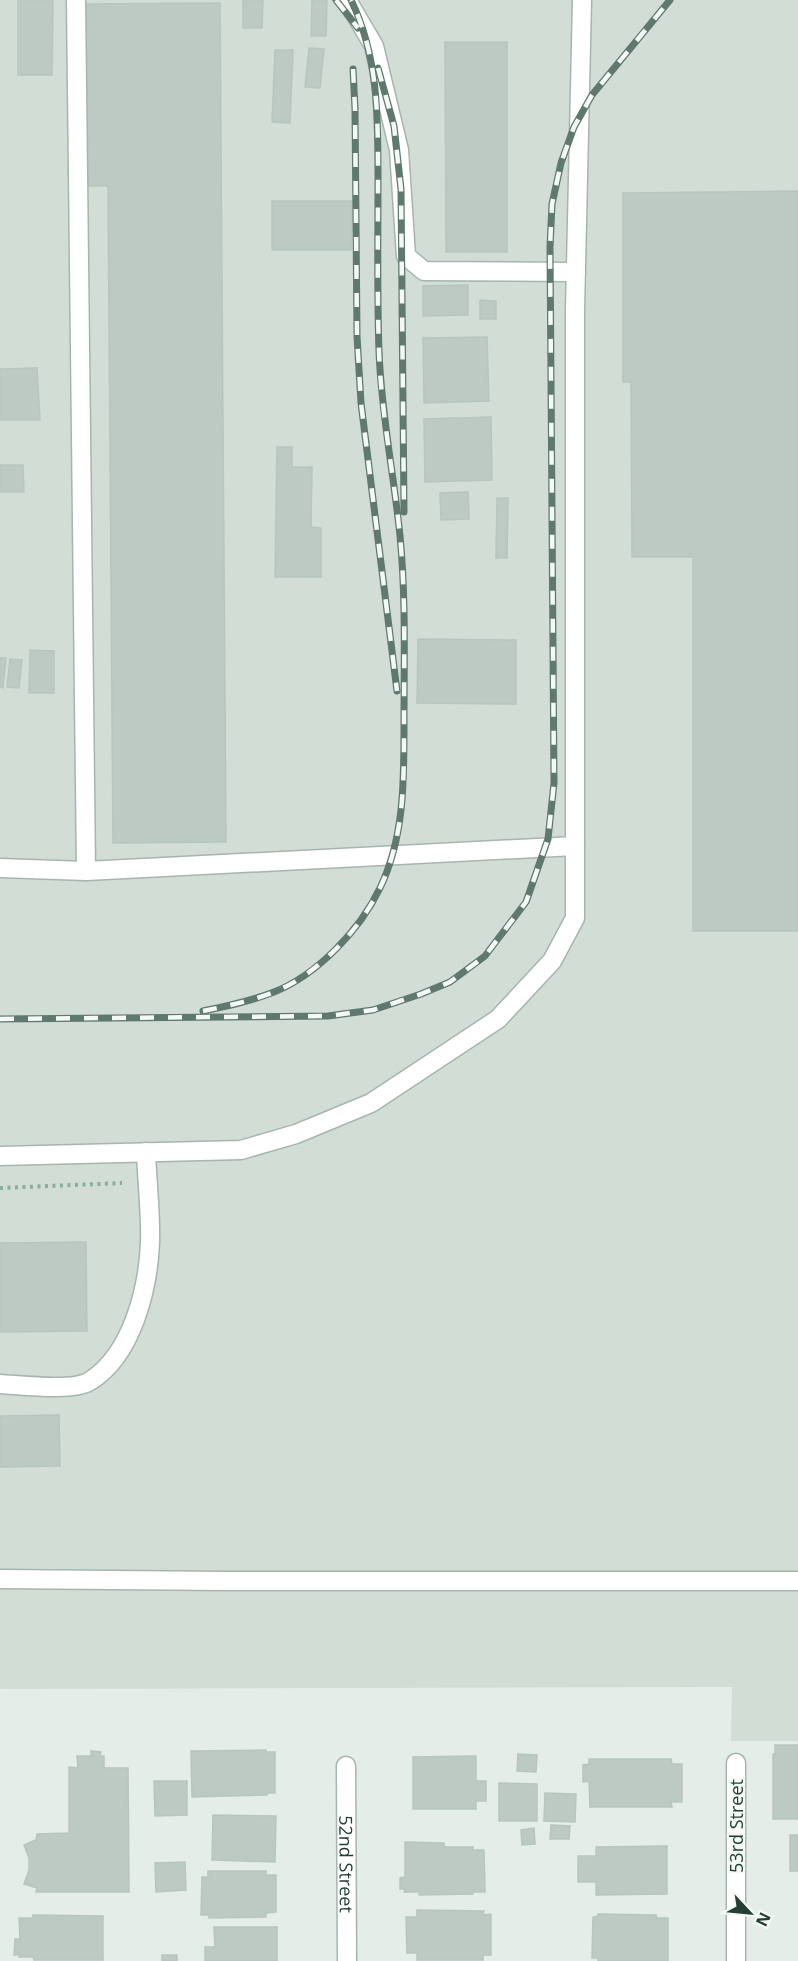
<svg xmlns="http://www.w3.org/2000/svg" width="798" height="1961" viewBox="0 0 798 1961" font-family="'Open Sans',sans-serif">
<rect width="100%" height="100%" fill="#e4ede8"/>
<polygon fill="#d2ddd6" points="0,0 798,0 798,1741 731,1741 732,1687 0,1689"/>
<g fill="#bccac3" stroke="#b6c6be" stroke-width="1.5">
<polygon points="18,0 53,0 52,75 18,75"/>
<polygon points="243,0 263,0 262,28 243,28"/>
<polygon points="312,0 327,0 326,36 311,36"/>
<polygon points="220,3 226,842 113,843 108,186 87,186 86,4"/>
<polygon points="445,42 507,42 507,252 446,252"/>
<polygon points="309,48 324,49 320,88 305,87"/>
<polygon points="275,50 293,50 290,123 272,122"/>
<polygon points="798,191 798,931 693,931 693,557 632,557 631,382 623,382 623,193"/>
<polygon points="272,201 352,201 351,250 272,250"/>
<polygon points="468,285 468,315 423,316 423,286"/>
<polygon points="480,300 496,301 496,319 480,319"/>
<polygon points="487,337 489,401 424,403 423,338"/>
<polygon points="37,368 40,420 0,420 0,369"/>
<polygon points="491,417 492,480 425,482 424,419"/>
<polygon points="277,447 292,447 292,467 312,467 311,527 321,528 321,577 275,577"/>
<polygon points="0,465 23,465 24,492 0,492"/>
<polygon points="468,492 469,519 441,520 440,493"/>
<polygon points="497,498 508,498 507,558 496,558"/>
<polygon points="418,639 516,640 516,704 417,703"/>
<polygon points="30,650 54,651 54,693 29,693"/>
<polygon points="0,658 6,658 3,688 0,687"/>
<polygon points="10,659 22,660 19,688 7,687"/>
<polygon points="86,1242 87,1331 0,1332 0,1243"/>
<polygon points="59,1415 60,1466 0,1467 0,1416"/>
<polygon points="775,1745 798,1745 798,1819 773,1819 773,1754 775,1754"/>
<polygon points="266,1750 266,1752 275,1752 275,1793 267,1793 267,1795 192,1797 191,1751"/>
<polygon points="91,1751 101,1752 100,1756 104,1756 104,1768 128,1768 129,1892 36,1892 37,1888 24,1884 29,1870 29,1858 24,1845 36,1840 37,1834 69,1833 69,1767 78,1768 77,1756 91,1756"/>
<polygon points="518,1754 537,1755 536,1772 517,1771"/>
<polygon points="476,1756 476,1781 486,1781 486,1801 476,1801 476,1809 413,1809 413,1757"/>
<polygon points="589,1759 671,1759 672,1764 682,1764 682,1802 671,1802 672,1807 590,1807 589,1781 583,1782 583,1765 589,1764"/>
<polygon points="154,1781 187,1781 187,1815 155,1816"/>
<polygon points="499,1783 537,1784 537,1821 499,1821"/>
<polygon points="545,1793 576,1794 575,1822 544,1821"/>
<polygon points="213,1815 276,1816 275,1862 212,1860"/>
<polygon points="551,1825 570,1826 569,1839 550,1839"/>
<polygon points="534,1828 535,1844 522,1845 521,1830"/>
<rect x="790" y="1835" width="8" height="36"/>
<polygon points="405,1842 444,1843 444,1847 473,1847 472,1850 484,1850 485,1892 473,1892 473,1894 419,1895 419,1892 404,1892 405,1889 400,1889 400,1878 405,1877"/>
<polygon points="667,1846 667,1894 596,1895 596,1882 578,1882 578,1856 596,1856 596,1847"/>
<polygon points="185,1862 186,1890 156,1892 155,1863"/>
<polygon points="208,1871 266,1871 266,1875 276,1875 276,1912 266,1913 266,1917 209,1918 209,1915 201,1915 202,1877 208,1877"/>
<polygon points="417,1910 484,1911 483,1915 491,1914 491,1955 483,1955 483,1960 417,1960 417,1953 407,1953 406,1917 417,1917"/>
<polygon points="598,1914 656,1915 657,1918 668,1918 668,1961 598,1961 598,1958 592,1958 593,1917 598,1916"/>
<polygon points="33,1915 103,1916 103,1960 34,1960 33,1957 19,1957 20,1955 14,1955 15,1939 20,1939 19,1918 33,1918"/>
<polygon points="214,1927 277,1927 277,1961 205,1961 205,1947 215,1947"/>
<rect x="162" y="1955" width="15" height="6"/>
</g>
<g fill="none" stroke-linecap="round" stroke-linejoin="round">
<defs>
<g id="minor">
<polyline points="76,0 86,871"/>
<polyline points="347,0 374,46 399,150 406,256 424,271 576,272"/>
<polyline points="0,868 86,871 575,846 575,310 582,0"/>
<polyline points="0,1156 241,1150 296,1134 371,1103 498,1019 552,961 575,918 575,846"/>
<path d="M0,1384c21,1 73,8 90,-3 42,-26 58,-92 60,-138 1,-30 -3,-61 -4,-91"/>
<polyline points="0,1579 226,1581 798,1581"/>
<polyline points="736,1763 736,1961"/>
<path id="s1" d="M346,1766l1,195"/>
</g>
</defs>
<use href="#minor" stroke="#a7b5ae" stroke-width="21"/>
<polyline stroke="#86af9d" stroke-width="4" stroke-dasharray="3 4.5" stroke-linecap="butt" points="0,1188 122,1183"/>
<use href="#minor" stroke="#fff" stroke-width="18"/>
<defs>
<g id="rail">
<polyline points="336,0 358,28"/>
<polyline points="378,68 394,126 401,189 404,512"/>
<polyline points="353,69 355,108 357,336 361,403 397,691"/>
<path d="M203,1011c24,-5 48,-10 71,-19 43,-17 86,-62 106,-104 25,-52 24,-110 24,-166 0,-62 2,-124 -4,-186 -6,-61 -19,-123 -21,-185 -2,-56 -1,-113 -1,-169 0,-62 1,-125 -27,-182"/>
<polyline points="0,1019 328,1016 373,1010 421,994 450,982 485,956 526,902 548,839 554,783 550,247 552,204 561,163 574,127 592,95 670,0"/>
</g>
</defs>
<use href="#rail" stroke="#5f796e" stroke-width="7"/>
<use href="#rail" stroke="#f4f9f6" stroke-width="4.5" stroke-dasharray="14" stroke-linecap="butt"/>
</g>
<g text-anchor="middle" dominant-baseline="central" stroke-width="4.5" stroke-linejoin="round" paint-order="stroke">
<g font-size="18" fill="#243e33" stroke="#f4f9f6">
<text transform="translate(736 1826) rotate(-90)">53rd Street</text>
<text stroke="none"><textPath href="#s1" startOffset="98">52nd Street</textPath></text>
</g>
</g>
<g transform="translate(750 1913) rotate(116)" stroke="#f4f9f6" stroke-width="4.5" paint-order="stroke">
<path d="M0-4.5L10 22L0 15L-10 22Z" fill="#243e33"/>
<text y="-9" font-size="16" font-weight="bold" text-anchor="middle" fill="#243e33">N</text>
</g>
</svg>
